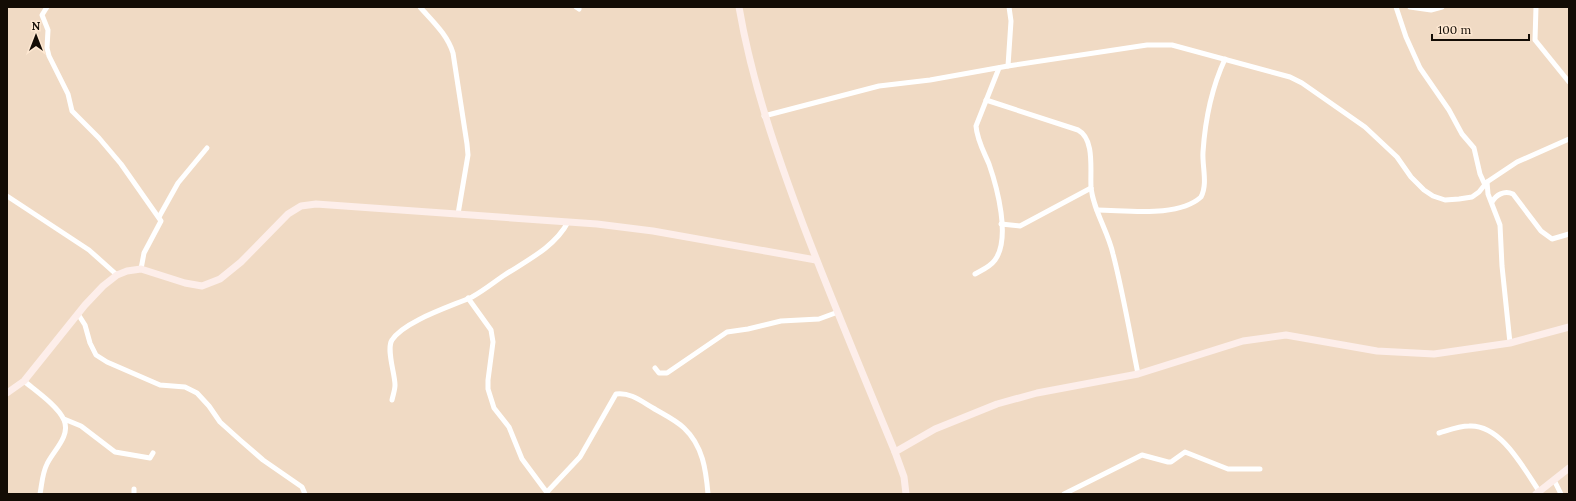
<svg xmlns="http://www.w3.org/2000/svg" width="1576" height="501" viewBox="0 0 1576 501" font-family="Lora,serif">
<rect width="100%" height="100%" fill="#f0dac4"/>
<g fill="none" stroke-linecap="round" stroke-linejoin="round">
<g stroke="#fff" stroke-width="5">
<polyline points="47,7 42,15 48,30 47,48 49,56 68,94 72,111 99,138 121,164 161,221 144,253 141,269"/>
<path d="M420,7c13,15 27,27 33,46l14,91 1,11 -10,59"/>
<polyline points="576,7 579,9"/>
<polyline points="1396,7 1406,37 1420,68 1449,110 1462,134 1474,148 1480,174 1485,185"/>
<polyline points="1410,7 1431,10 1442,7"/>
<polyline points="1536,7 1535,40 1569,82"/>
<polyline points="1008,66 1011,21 1009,7"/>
<path d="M986,100l92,30c17,9 12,40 13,57 2,23 17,44 22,67 10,39 17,80 25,120"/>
<polyline points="764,116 879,86 930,80 1008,66 1147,45 1172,45 1290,77 1302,83 1365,127 1397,157 1411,177 1424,190 1433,196 1445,200 1459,199 1472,197 1479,192 1487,182 1517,162 1569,139"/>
<polyline points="1487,182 1488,194 1500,225 1502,266 1510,343"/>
<polyline points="7,196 89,250 117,275"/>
<path d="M1492,202c4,-7 12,-12 21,-8l28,37 11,8 17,-5"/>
<path d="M1097,210c29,0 81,8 104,-13 7,-13 1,-31 2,-45 2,-30 9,-65 22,-93"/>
<polyline points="159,217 178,183 207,148"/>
<polyline points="1001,224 1020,226 1091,188"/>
<path d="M975,274c7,-4 15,-7 20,-14 16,-22 2,-73 -6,-96 -5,-12 -12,-24 -13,-38l23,-58"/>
<polyline points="468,298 491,330 493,342 488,380 488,389 494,408 509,427 522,459 548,494"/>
<polyline points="78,314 85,325 90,343 96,355 107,362 160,385 185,387 197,393 209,406 220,422 240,440 263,460 302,487 305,494"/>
<polyline points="655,368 659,373 667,373 727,332 748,329 781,321 819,319 838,312"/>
<path d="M24,381c12,10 34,25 40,39 7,16 -11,31 -17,44 -5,10 -5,20 -7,30"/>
<path d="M392,400c1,-5 3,-10 3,-15 0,-11 -9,-36 -3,-45 12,-19 60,-34 80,-43 11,-6 21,-14 31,-21 23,-15 52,-29 65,-54"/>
<polyline points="64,419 81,426 115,452 150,458 153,453"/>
<path d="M1439,433c10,-3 20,-7 30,-7 32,-2 55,43 70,65"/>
<polyline points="1554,480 1561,494"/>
<path d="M547,492l33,-35 36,-63c14,-2 25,7 37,14 10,6 23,12 31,20 19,18 22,42 24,66"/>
<polyline points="134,494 134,489"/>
<polyline points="1064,494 1142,455 1168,462 1171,462 1185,452 1228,469 1260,469"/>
</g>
<g stroke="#fdeeea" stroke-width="7">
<path d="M739,7c13,76 38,148 65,220 29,76 60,150 91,225l9,25 2,17"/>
<polyline points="7,393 24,381 85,305 103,286 117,275 127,271 141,269 185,283 202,286 220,279 241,262 288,214 301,206 316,204 597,224 653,231 816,260"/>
<polyline points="895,452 935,429 997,404 1037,393 1138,374 1243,341 1286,335 1377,351 1434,354 1510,343 1569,327"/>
<polyline points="1536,494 1569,468"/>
</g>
</g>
<rect width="1576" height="501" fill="none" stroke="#130c05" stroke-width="16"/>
<g transform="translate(36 36)" stroke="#fde7d1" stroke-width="3" paint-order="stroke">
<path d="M0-3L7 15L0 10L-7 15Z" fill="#130c05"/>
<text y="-6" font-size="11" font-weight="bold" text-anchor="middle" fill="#130c05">N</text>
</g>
<path d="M1432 34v6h97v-6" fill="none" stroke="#130c05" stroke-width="2"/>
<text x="1438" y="34" font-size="12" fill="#130c05" stroke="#fde7d1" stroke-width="3" paint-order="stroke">100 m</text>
</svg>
